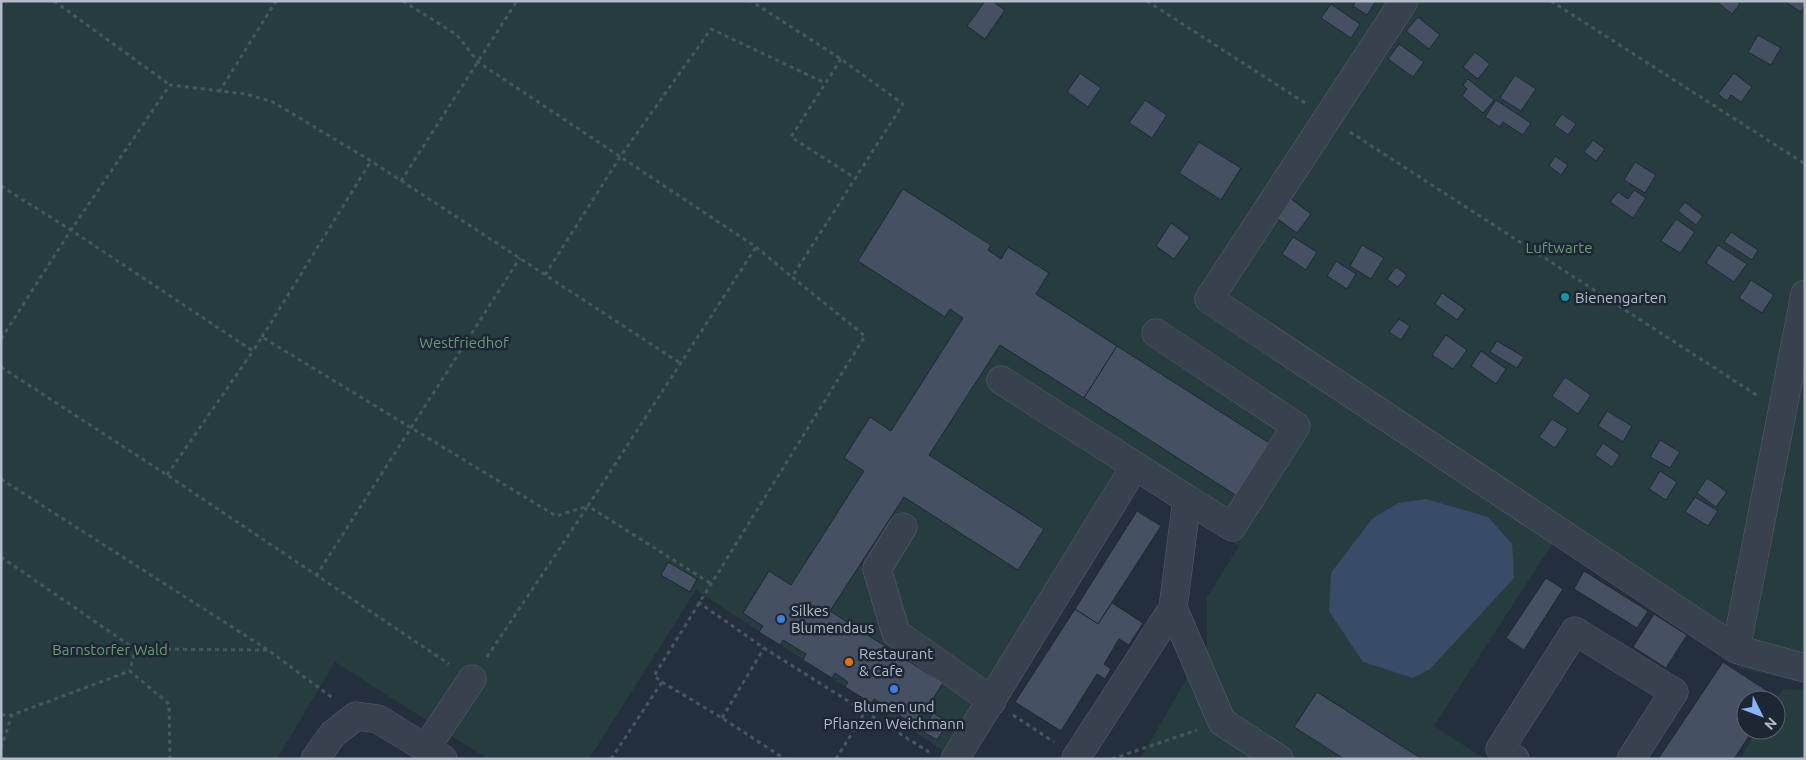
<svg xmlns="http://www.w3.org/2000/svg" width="1806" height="760" viewBox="0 0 1806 760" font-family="Ubuntu,sans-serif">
<rect width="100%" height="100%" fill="#242f3e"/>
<g fill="#263c3f">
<polygon points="1,1 1805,1 1805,683 1742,669 1553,543 1434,726 1485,759 1140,759 1207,644 1207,597 1239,546 1117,467 944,751 696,590 589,759 488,759 335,662 277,759 1,759"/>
<polygon points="1783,689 1805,690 1805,759 1740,759 1757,730 1776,730 1776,700"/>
</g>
<polygon fill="#394c67" points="1426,499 1488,517 1512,544 1514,578 1430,669 1413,678 1363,662 1329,611 1331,573 1372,519 1398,503"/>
<g fill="#455162" stroke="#1f2835">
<polygon points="985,1 992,1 1005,10 985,39 967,26"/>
<polygon points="1356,1 1376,1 1367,15 1353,6"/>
<polygon points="1716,1 1737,1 1740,4 1732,14"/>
<polygon points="1784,1 1805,1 1805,5 1801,12"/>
<polygon points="1331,4 1360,24 1351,38 1321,18"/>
<polygon points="1418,17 1440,35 1429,49 1406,31"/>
<polygon points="1758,35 1781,48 1771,65 1748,52"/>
<polygon points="1399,44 1424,62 1413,77 1388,59"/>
<polygon points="1475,52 1490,64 1478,79 1463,67"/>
<polygon points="1080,73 1101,88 1088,107 1067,92"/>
<polygon points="1734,73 1752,87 1741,102 1731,95 1727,101 1718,94"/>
<polygon points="1515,75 1536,89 1521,111 1500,98"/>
<polygon points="1468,79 1494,100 1483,113 1462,96 1467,89 1463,85"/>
<polygon points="1145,100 1167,115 1152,138 1129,123"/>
<polygon points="1496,100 1531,123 1523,135 1503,122 1500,127 1485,117"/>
<polygon points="1562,114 1576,124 1568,135 1554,125"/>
<polygon points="1593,140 1605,149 1596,161 1584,152"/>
<polygon points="1199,142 1241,168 1221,200 1179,173"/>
<polygon points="1555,156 1568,165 1561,175 1549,166"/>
<polygon points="1635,162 1656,175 1645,193 1624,180"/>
<polygon points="903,189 991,245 988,250 1001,259 1008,247 1049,273 1036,294 1117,346 1084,398 1000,345 929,455 1044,529 1018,570 904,497 830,611 943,683 916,726 874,699 871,703 845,687 848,682 835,673 832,678 803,660 806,654 783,640 780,645 759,632 763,626 743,613 769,571 791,585 864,471 844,458 870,417 891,431 963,318 950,309 945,317 858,261"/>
<polygon points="1634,190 1646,198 1633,218 1610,202 1618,192 1628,199"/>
<polygon points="1290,198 1311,214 1297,233 1275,217"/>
<polygon points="1685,202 1703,216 1696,225 1678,211"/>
<polygon points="1676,219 1695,232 1680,253 1661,241"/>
<polygon points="1171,223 1190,237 1174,259 1156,246"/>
<polygon points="1731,232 1758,250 1752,260 1724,242"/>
<polygon points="1293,237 1317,252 1306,270 1282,254"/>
<polygon points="1362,245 1384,258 1371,279 1350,266"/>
<polygon points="1718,245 1747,264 1734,282 1706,263"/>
<polygon points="1336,261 1356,274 1347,289 1327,276"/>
<polygon points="1396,267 1407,275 1398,287 1387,279"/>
<polygon points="1751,280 1774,295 1762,313 1739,298"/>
<polygon points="1442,293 1465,309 1457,320 1435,304"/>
<polygon points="1399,319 1410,326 1401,340 1389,332"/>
<polygon points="1446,335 1467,350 1453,369 1432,355"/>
<polygon points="1497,341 1524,357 1517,368 1490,352"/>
<polygon points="1117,346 1271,444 1237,496 1084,398"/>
<polygon points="1481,351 1506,369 1496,384 1471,366"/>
<polygon points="1565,377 1591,395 1578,414 1552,396"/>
<polygon points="1607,411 1632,426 1623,442 1598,426"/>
<polygon points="1552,419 1568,429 1555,448 1539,437"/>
<polygon points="1660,440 1680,452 1670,468 1650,457"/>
<polygon points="1603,443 1620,455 1612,467 1595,455"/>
<polygon points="1660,471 1677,482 1666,500 1649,489"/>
<polygon points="1707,478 1727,492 1716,507 1697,493"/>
<polygon points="1695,497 1718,511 1708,526 1685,512"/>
<polygon points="1137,511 1161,526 1098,624 1075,609"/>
<polygon points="668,562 697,579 690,592 661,575"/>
<polygon points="1584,571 1648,611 1637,628 1574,589"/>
<polygon points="1546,578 1563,589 1524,650 1506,638"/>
<polygon points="1112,603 1143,623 1129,645 1119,639 1104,664 1111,669 1105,679 1097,674 1061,731 1015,702 1075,609 1098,624"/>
<polygon points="1654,614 1687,635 1666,668 1633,647"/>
<polygon points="1723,662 1775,696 1773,700 1746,700 1746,730 1753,730 1734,759 1658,759"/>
<polygon points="1317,692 1422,759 1344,759 1316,741 1294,727"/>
<polygon points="933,713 948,722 937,740 922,731"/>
</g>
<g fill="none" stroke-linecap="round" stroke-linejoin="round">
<defs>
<g id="minor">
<polyline points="1404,1 1209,299 1736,649 1805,668"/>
<polyline points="1156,333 1296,426 1232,527 1187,499"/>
<polyline points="1001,380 1187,499 1173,608 1076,758"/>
<polyline points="903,527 877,569 896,633 992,701"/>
<polyline points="1173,608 1222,722 1279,759"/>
<polyline points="1736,649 1805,294"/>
<polyline points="426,748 472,679"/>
<polyline points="315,759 333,734 356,716 378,719 443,759"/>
<polyline points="955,759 1135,466"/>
<polyline points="1515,759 1500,749 1575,631 1674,692 1631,759"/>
</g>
</defs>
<use href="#minor" stroke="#565f6c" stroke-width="29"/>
<g stroke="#44595c" stroke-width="3" stroke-dasharray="4 4" stroke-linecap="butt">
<polyline points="54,1 170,85"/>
<polyline points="403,1 457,35 478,62 756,247 792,277"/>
<polyline points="1147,1 1305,103"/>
<polyline points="1551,1 1805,164"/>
<polyline points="841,59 791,137 855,178"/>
<polyline points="219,92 276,1"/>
<polyline points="1350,132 1758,396"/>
<polyline points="401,181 517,1"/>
<polyline points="1,186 71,230 253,351 262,337 556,516 588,506"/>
<polyline points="545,275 620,157 711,29 825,83"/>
<polyline points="262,337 371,161"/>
<polyline points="1,339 71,230 170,85 246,94 273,102 371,161 680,363"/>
<polyline points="1,367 167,475 449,664"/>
<polyline points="167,475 253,351"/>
<polyline points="1,479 268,650 334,699"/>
<polyline points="1,557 135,649 130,671 169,704 170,759"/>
<polyline points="316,576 520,258"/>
<polyline points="710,583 588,506 756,247"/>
<polyline points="698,602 764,648 929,752"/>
<polyline points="135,649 267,650"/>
<polyline points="487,657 588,506"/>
<polyline points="662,682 722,718 785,759"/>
<polyline points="1,715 12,715 130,671"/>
<polyline points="1013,715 1054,742"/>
<polyline points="722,718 764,648"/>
<polyline points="1,748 12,715"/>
<polyline points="611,759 662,682 654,676 865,336 792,277 903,104 841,59 751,1"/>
<polyline points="836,759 865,712"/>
<polyline points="1112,759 1197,730"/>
</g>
<use href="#minor" stroke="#38414e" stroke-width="28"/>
</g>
<circle fill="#0f9aa8" stroke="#1d2633" stroke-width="2" cx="1565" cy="297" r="5"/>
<g fill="#3f7fe0" stroke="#1d2633" stroke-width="2">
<circle cx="781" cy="619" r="5"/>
<circle cx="894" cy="689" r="5"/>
</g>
<circle fill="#e8710a" stroke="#1d2633" stroke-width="2" cx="849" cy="662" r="5"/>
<g text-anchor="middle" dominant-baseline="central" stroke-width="5" stroke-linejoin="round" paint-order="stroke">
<g font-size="15" fill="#6b9a76" stroke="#1d2633">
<text x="1559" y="247">Luftwarte</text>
<text x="464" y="342">Westfriedhof</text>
<text x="110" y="649">Barnstorfer Wald</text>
</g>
<g font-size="15" fill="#b4bcc9" stroke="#1d2633" text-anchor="start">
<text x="1575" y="297">Bienengarten</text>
<text x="791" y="610">Silkes<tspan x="791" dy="17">Blumendaus</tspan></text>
<text x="859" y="653">Restaurant<tspan x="859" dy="17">&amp; Cafe</tspan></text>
<text x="894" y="706" text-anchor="middle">Blumen und<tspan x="894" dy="17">Pflanzen Weichmann</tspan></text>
</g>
</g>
<rect width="1806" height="760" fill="none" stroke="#b4bcc9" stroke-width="5"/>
<g transform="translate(1761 715) rotate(132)"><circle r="24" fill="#1d2633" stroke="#59626f"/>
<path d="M0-4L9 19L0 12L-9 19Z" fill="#8ab4f8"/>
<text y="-8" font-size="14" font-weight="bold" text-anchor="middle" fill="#b4bcc9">N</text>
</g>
</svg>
